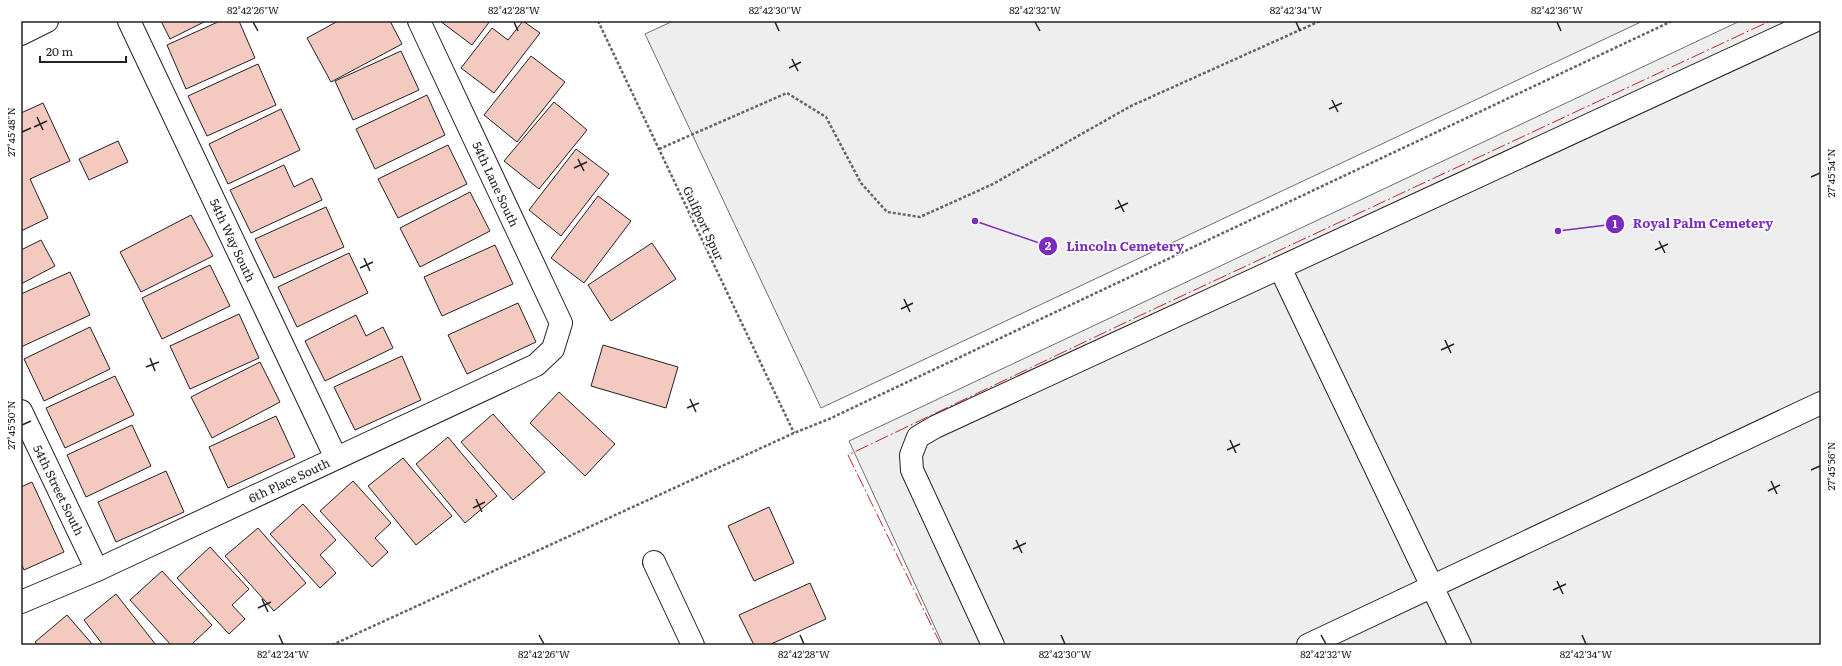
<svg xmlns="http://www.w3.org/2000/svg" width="1842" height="666" viewBox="0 0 1842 666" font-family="Literata,serif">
<rect width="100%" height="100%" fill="#fff"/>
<g fill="#eee" stroke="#6f6f6f">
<polygon points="673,21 1643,21 821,408 645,34"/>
<polygon points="1740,21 1821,21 1821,645 943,645 849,441"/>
</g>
<g fill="#f3c9c0" stroke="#222">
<polygon points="161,21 206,21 170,39"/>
<polygon points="220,21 239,21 255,58 186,89 167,45"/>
<polygon points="338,21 390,21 402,44 331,82 307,38"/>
<polygon points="440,21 490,21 472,45"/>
<polygon points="523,21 540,33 494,93 461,68 492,28 508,40"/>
<polygon points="401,51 419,90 353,120 335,81"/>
<polygon points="531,56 565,82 517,142 484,115"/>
<polygon points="258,64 276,105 207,136 188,96"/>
<polygon points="427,95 445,135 375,169 356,129"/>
<polygon points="554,102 587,130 539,189 504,161"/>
<polygon points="43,103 70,161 30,179 48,218 21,231 21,113"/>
<polygon points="281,109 300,150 228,184 209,144"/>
<polygon points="118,141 128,162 89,180 79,159"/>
<polygon points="448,145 467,184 398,218 378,179"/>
<polygon points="576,149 609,174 561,236 529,210"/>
<polygon points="284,165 294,187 312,178 322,200 251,233 230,190"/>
<polygon points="470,192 490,231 420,267 400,228"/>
<polygon points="598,196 631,221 584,283 551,258"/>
<polygon points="326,207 344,247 274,278 255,239"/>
<polygon points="191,215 213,256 141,292 120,252"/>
<polygon points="41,240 55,266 21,284 21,250"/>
<polygon points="652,243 676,279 611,321 588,285"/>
<polygon points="495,245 513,284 442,316 424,277"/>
<polygon points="349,253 368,293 297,327 278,287"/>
<polygon points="210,265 230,306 162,339 142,298"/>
<polygon points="70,272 90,315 21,347 21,294"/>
<polygon points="518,303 536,342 467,374 448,335"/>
<polygon points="239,314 259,358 190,389 170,346"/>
<polygon points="356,315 366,336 383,327 393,348 325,381 305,341"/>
<polygon points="90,327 110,369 44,401 24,359"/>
<polygon points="603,345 678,367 666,408 591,386"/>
<polygon points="402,356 421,400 355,430 334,387"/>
<polygon points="260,362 280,402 212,438 191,397"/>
<polygon points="115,376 134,415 65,448 46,408"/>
<polygon points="559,392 615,444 585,476 530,423"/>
<polygon points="493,414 545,472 513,500 461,442"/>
<polygon points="276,416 295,457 228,488 209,447"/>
<polygon points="132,425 151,466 86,497 67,455"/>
<polygon points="448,437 497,496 465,523 416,464"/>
<polygon points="403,458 452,516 416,545 368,486"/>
<polygon points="166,471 184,512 116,542 98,502"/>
<polygon points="353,481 391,523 375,538 388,552 372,567 320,511"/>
<polygon points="32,482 64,552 24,570 21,563 21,487"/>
<polygon points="303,504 336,540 320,555 336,573 320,588 270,534"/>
<polygon points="769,507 794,563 754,581 728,526"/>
<polygon points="258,528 306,583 274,611 225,556"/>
<polygon points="210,547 249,589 232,605 245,619 229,634 177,578"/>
<polygon points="162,571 212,625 191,645 171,645 130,600"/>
<polygon points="810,583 826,619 769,645 754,645 739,615"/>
<polygon points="116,594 156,645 103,645 84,620"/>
<polygon points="67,615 93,645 38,645 35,642"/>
</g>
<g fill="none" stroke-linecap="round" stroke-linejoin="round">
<defs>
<g id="minor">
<polyline points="129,21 336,458"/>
<polyline points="21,34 47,21"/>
<polyline points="1280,268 1460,645"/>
<polyline points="21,411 97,570"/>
<polyline points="654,562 693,645"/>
<polyline points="21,602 97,570 536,365 553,349 561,323 419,21"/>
<polyline points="993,645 912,470 911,455 918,437 935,427 1814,21"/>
<polyline points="1308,645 1821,403"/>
</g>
</defs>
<use href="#minor" stroke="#222" stroke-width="24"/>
<g stroke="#646464" stroke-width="2.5" stroke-dasharray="3 2" stroke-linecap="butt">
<polyline points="598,21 794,433"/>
<polyline points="659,149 787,93 826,117 861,183 887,212 920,217 993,184 1131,106 1320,21"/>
<polyline points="332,645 794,433 829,419 1672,21"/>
</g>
<use href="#minor" stroke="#fff" stroke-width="22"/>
<polyline stroke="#c62828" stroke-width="1" stroke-dasharray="14 3 2 3" stroke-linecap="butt" points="941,645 848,455 1139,316 1770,21"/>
</g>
<path fill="none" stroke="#222" stroke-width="1.5" d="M253,22l5,9M514,22l4,9M775,22l4,9M1035,22l5,9M1296,22l4,9M1557,22l4,9M792,59l6,12M789,68l12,-6M1332,100l6,12M1329,109l13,-6M37,117l6,13M34,127l13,-6M22,132l9,-4M578,159l6,12M574,168l13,-6M1811,177l9,-4M1118,200l6,12M1115,209l13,-6M1659,241l6,12M1655,250l13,-6M364,258l6,13M360,268l13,-6M904,299l6,13M901,309l12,-6M1445,340l6,13M1441,350l13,-6M150,358l5,13M146,367l13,-5M690,399l6,13M687,408l12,-5M22,425l9,-4M1230,440l6,13M1227,450l13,-6M1811,470l9,-4M1771,481l6,13M1768,491l12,-6M476,499l6,13M473,508l12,-6M1016,540l6,13M1013,549l13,-6M1557,581l6,13M1553,590l13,-6M262,599l6,13M258,608l13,-6M279,635l4,9M539,635l5,9M800,635l4,9M1061,635l4,9M1321,635l5,9M1582,635l4,9"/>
<g text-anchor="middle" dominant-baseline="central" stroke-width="3" stroke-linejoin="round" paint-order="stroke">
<g font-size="12" fill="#222" stroke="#fff">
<text transform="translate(496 184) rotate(65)">54th Lane South</text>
<text transform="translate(704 223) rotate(65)">Gulfport Spur</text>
<text transform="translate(233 240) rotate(65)">54th Way South</text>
<text transform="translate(289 480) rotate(-25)">6th Place South</text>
<text transform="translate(59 490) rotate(64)">54th Street South</text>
</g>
</g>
<path fill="none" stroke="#7b2cbf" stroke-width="1.5" d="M1558 231L1615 224M975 221L1048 246"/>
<g fill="#7b2cbf" stroke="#fff" stroke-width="1.5">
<circle cx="1558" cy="231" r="4"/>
<circle cx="975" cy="221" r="4"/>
<circle cx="1615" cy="224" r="10"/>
<circle cx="1048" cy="246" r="10"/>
</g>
<g font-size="12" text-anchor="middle" font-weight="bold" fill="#fff">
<text x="1615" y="228">1</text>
<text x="1048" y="250">2</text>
</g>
<g font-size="13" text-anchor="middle" font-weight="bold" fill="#7b2cbf" stroke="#fff" stroke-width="3" stroke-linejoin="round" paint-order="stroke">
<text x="1703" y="228">Royal Palm Cemetery</text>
<text x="1125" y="251">Lincoln Cemetery</text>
</g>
<rect width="1842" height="666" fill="none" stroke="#ffffff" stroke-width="44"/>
<path d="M40 56v6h86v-6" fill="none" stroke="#222222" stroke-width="2"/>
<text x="46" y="56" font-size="12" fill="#222222" stroke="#ffffff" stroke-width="3" paint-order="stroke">20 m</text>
<rect x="22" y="22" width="1798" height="622" fill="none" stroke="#222" stroke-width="1.5"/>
<g font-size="10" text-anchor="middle" fill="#222">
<text x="253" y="14">82°42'26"W</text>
<text x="514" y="14">82°42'28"W</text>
<text x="775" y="14">82°42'30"W</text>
<text x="1035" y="14">82°42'32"W</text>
<text x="1296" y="14">82°42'34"W</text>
<text x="1557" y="14">82°42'36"W</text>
<text transform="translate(11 132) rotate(-90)" y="4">27°45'48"N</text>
<text transform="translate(1831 173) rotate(-90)" y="4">27°45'54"N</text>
<text transform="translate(11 425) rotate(-90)" y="4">27°45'50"N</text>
<text transform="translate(1831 466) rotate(-90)" y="4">27°45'56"N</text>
<text x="283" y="658">82°42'24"W</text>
<text x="544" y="658">82°42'26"W</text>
<text x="804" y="658">82°42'28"W</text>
<text x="1065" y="658">82°42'30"W</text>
<text x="1326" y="658">82°42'32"W</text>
<text x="1586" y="658">82°42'34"W</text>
</g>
</svg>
